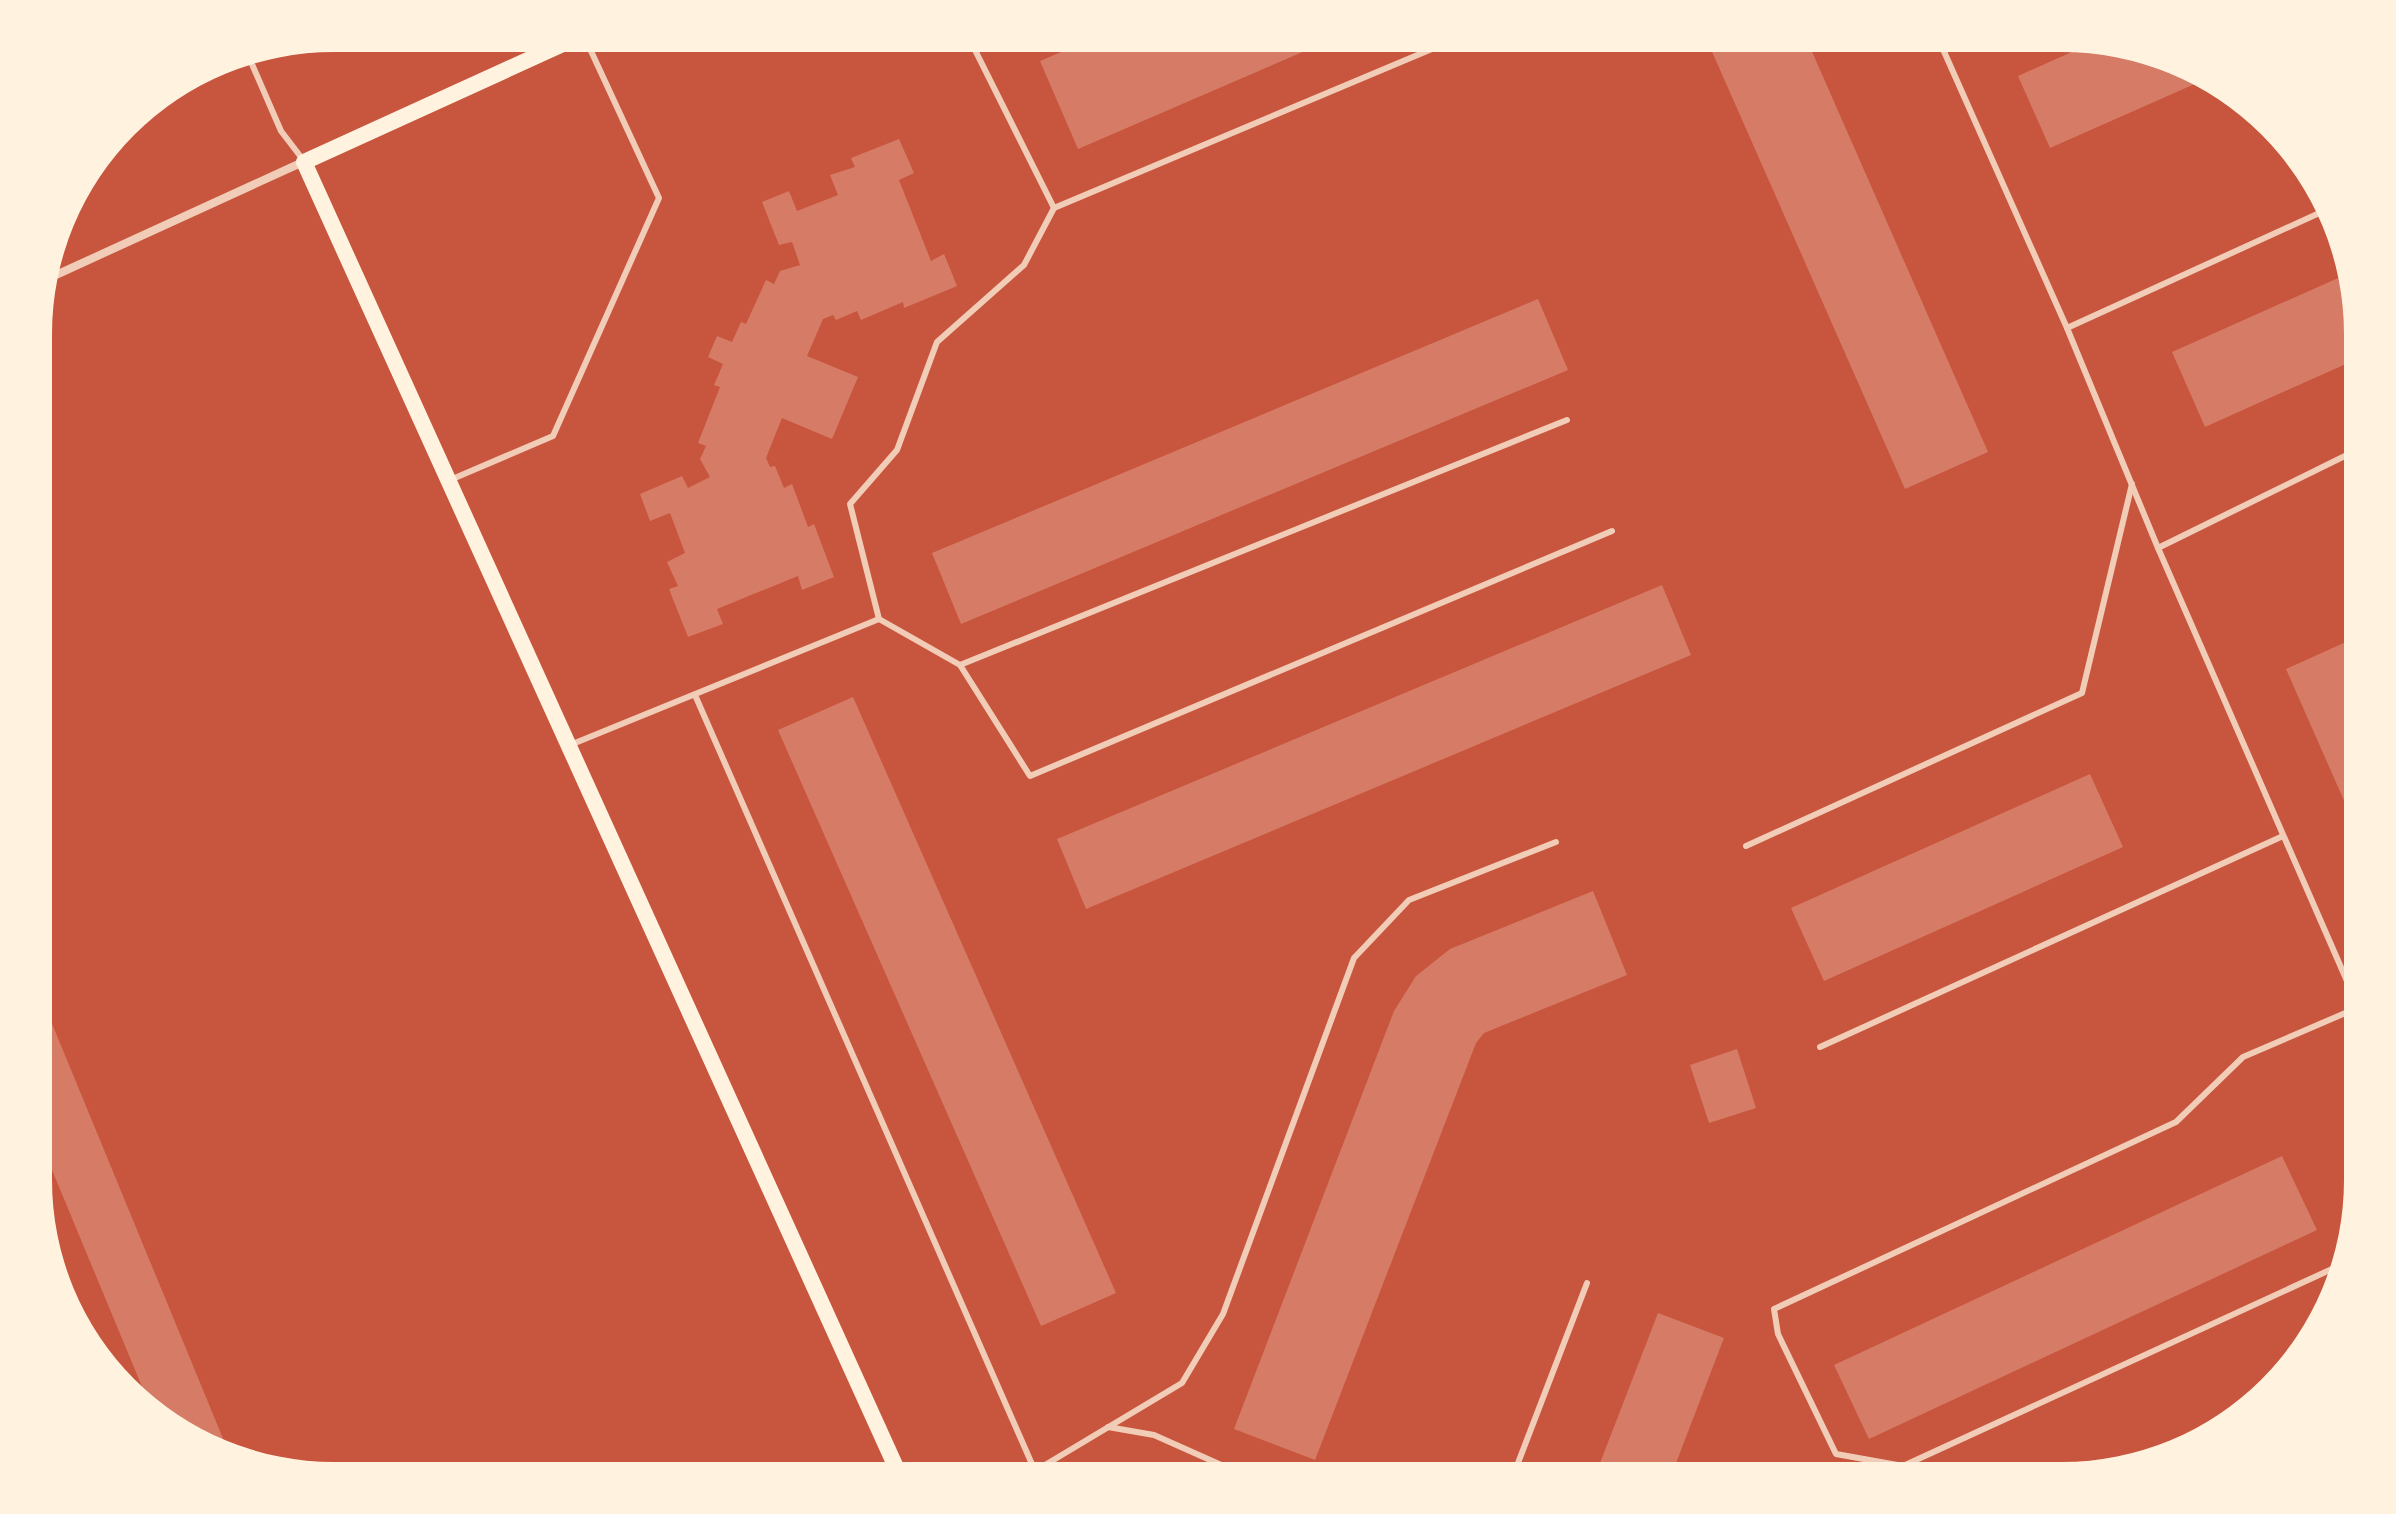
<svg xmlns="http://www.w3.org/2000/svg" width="2396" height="1514" viewBox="0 0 2396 1514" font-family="'Alegreya Sans',sans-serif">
<rect width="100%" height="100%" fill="#c8553d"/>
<g fill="#d67c66">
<polygon points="1094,38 1335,38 1078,149 1040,61"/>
<polygon points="1706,38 1806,38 1988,452 1905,489"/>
<polygon points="2094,42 2139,48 2206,79 2050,148 2018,76"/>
<polygon points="899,139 914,173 899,180 931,261 944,254 957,286 904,308 903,302 861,320 857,311 836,320 833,315 823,319 807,356 858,377 832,439 782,418 766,458 770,467 775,466 784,488 792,484 808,527 814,524 834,577 802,590 798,576 717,609 723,624 688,637 669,589 678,586 667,562 685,553 670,513 650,521 640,494 682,476 688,488 710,477 700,459 706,446 698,443 720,387 714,385 723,364 708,357 717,336 732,342 741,322 746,324 766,280 774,284 780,271 800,265 792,242 779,245 762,202 789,191 797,211 838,195 830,175 855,167 851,158"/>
<polygon points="2345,275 2357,315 2357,359 2205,427 2172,352"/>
<polygon points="1538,299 1568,370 961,624 932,553"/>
<polygon points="1662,585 1691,655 1086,909 1057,839"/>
<polygon points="2357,637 2357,830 2286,669"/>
<polygon points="853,697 1116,1293 1041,1326 778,730"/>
<polygon points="2090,774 2123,847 1824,981 1791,908"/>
<polygon points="1593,891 1627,975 1484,1033 1476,1043 1315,1460 1234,1429 1394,1011 1416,976 1450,949"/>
<polygon points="40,997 41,997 229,1453 170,1426 150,1406 40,1141"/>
<polygon points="1737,1049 1756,1108 1709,1123 1690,1065"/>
<polygon points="2282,1156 2317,1230 1869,1439 1834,1365"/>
<polygon points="1658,1313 1724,1338 1671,1476 1595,1476"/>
</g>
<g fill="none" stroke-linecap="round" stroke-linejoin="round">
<g stroke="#f1ccb7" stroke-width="6">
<polyline points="969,38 1054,208 1458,38"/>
<polyline points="1938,38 2067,328 2158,548 2357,1004"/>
<polyline points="248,55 281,131 304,161"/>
<polyline points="2067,328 2326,210"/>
<polyline points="450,480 553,436 659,198 585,38"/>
<polyline points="2158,548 2355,451 2357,452"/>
<polyline points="879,619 850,504 897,450 937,342 1024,265 1054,208"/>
<polyline points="960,665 1567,420"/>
<polyline points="695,695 1035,1471 1182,1383 1223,1314 1354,958 1409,900 1556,842"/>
<polyline points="570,745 879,619 960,665 1030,776 1612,531"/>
<polyline points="1746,846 2082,693 2132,484"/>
<polyline points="1820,1047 2283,836"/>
<polyline points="2345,1263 1903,1466 1836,1454 1778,1334 1774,1309 2176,1122 2243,1057 2357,1008"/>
<polyline points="80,1324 90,1346"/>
<polyline points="1108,1427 1154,1435 1246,1476"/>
<polyline points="2206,1437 2212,1435"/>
<polyline points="1026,1476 1035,1471 1037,1476"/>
<polyline points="1513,1476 1587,1283"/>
</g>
<polyline stroke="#f1ccb7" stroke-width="8" points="45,280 303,162"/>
<polyline stroke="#fff3e0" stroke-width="16" points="576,38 304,162 900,1476"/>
</g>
<path d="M0 0H2396V1514H0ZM334 52H2062A282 282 0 0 1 2344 334V1180A282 282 0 0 1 2062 1462H334A282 282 0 0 1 52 1180V334A282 282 0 0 1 334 52Z" fill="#fff3e0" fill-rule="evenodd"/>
</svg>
